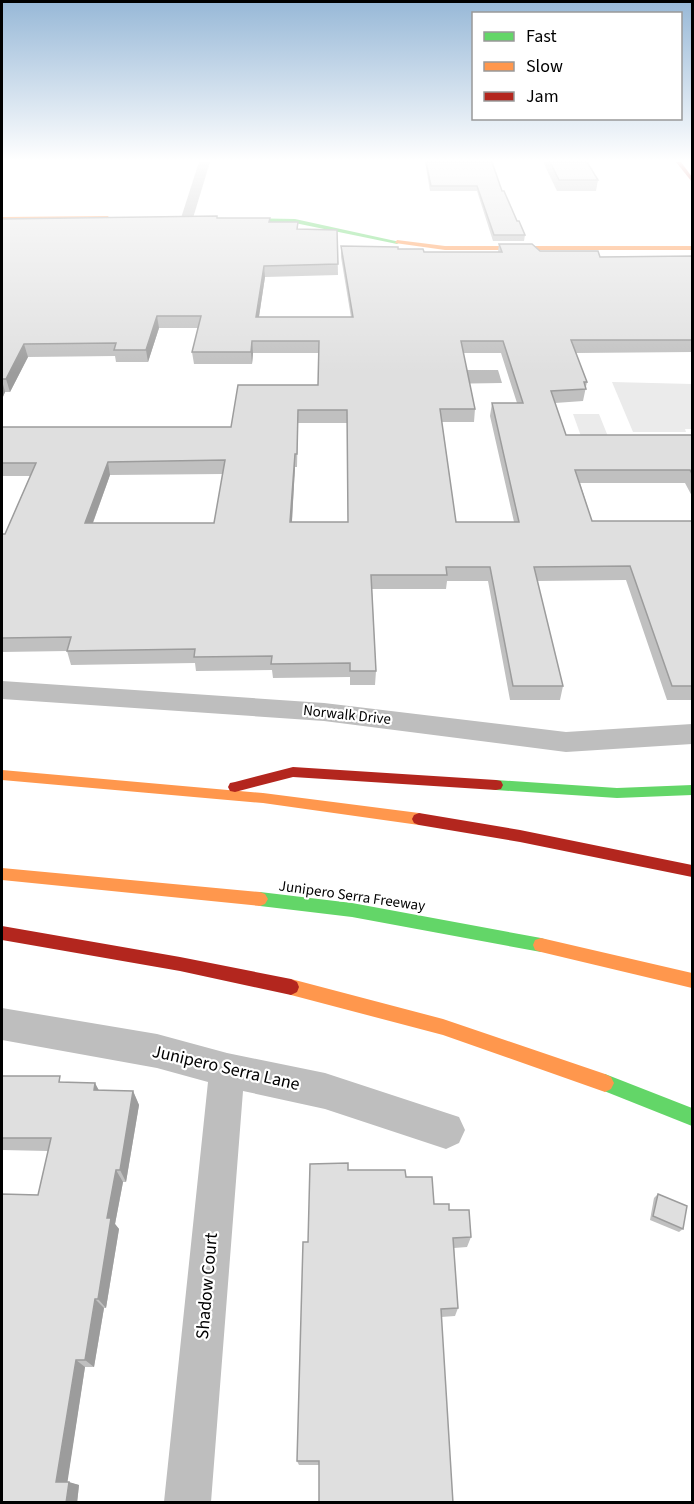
<svg xmlns="http://www.w3.org/2000/svg" width="694" height="1504" viewBox="0 0 694 1504" font-family="'Source Sans 3',sans-serif">
<rect width="100%" height="100%" fill="#fff"/>
<g fill="#ebebeb">
<polygon points="612,382 692,384 692,429 685,429 686,432 633,432"/>
<polygon points="573,414 599,414 609,439 582,439"/>
</g>
<polygon fill="#bebebe" points="437,370 498,370 502,383 439,384"/>
<g fill="none" stroke-linecap="round" stroke-linejoin="round">
<g fill="#bebebe" fill-rule="evenodd">
<polygon points="199,162 210,162 193,218 187,222 181,218"/>
<polygon points="2,681 324,703 566,732 692,724 692,744 566,752 324,721 2,699"/>
<polygon points="2,1008 157,1034 227,1053 325,1073 459,1117 465,1130 459,1143 446,1149 325,1109 243,1091 211,1502 164,1502 208,1082 157,1068 2,1040"/>
</g>
<g fill="#63d668" fill-rule="evenodd">
<polygon points="170,217 295,219 400,242 397,244 295,223 172,220"/>
<polygon points="496,780 617,788 692,785 692,795 617,798 496,790 491,789 489,785 491,781"/>
<polygon points="260,892 352,903 541,938 547,940 549,945 547,950 541,952 352,917 260,906 255,904 252,899 255,894"/>
<polygon points="605,1074 692,1108 692,1126 599,1089 596,1083 599,1077"/>
</g>
<g fill="#ff974d" fill-rule="evenodd">
<polygon points="108,216 110,219 2,221 2,217"/>
<polygon points="397,240 445,246 692,246 692,250 445,250 395,243"/>
<polygon points="2,770 263,793 419,813 424,815 426,819 424,823 419,825 263,803 2,780"/>
<polygon points="2,868 260,892 265,894 268,899 265,904 260,906 2,880"/>
<polygon points="541,938 692,973 692,988 541,952 535,950 533,945 535,940"/>
<polygon points="291,979 443,1019 605,1074 611,1077 614,1083 611,1089 605,1092 443,1035 291,995 285,992 283,987 285,982"/>
</g>
<g fill="#b3261e" fill-rule="evenodd">
<polygon points="676,162 681,162 692,177 692,182"/>
<polygon points="293,767 496,780 501,781 503,785 501,789 496,790 293,777 235,792 230,791 228,787 230,783 235,782"/>
<polygon points="419,813 520,830 692,865 692,877 520,842 419,825 414,823 412,819 414,815"/>
<polygon points="2,926 180,957 291,979 297,982 299,987 297,992 291,995 180,971 2,940"/>
</g>
</g>
<g fill="#c0c0c0" fill-rule="evenodd">
<polygon points="425,162 492,162 502,191 525,235 524,241 493,241 477,191 430,191"/>
<polygon points="543,162 587,162 598,180 596,191 557,191"/>
<path d="M217,216v2h53v4h28v7l39,1 1,45 -73,2 -6,40h92l-10,-60v-11l57,3 26,3h74l1,-8 41,7 60,6 93,-1v96l-117,1 11,29 -4,19 -28,2 11,32h127v63l-8,-15h-105l12,38h101v179h-26l-41,-120 -89,1 26,105 -3,14h-50l-22,-119h-41l-1,8h-74l4,82 -1,14h-25v-8l-77,1 -1,-8 -76,1 -1,-8 -124,2 -4,-14 -65,1v-118h3l25,-58h-28v-49h229l87,-42 1,-32h-66l-1,11h-58l-2,-12 6,-24h-39l-11,34h-32l-1,-6 -87,1 -18,35h-5l-3,7v-180zM463,353h38l16,50h-25l-2,13 24,106h-58l-14,-100h32l1,-13zM298,423h49l1,99h-56l3,-55h2zM223,474l-9,49h-121l17,-48z"/>
<polygon points="2,1076 64,1082 99,1091 133,1091 139,1105 126,1182 123,1182 115,1224 119,1229 106,1308 104,1308 94,1367 85,1367 67,1482 79,1485 77,1503 2,1503 38,1195 48,1151 2,1150"/>
<polygon points="348,1170 406,1177 434,1204 449,1210 471,1237 467,1247 454,1248 458,1308 455,1316 441,1317 319,1465 299,1465 297,1461 308,1242"/>
<polygon points="658,1194 683,1229 679,1232 650,1220 654,1198"/>
</g>
<g fill="#9c9c9c">
<polygon points="264,266 265,277 257,329 256,317"/>
<polygon points="157,316 159,328 148,362 146,350"/>
<polygon points="252,341 253,353 252,364 251,352"/>
<polygon points="24,344 28,357 10,392 6,379"/>
<polygon points="2,380 5,392 2,399"/>
<polygon points="295,454 295,467 291,536 290,522"/>
<polygon points="108,462 110,475 88,536 85,523"/>
<polygon points="95,1083 102,1096 94,1090"/>
<polygon points="133,1091 139,1105 126,1182 120,1170"/>
<polygon points="116,1170 123,1182 115,1224 119,1229 106,1308 98,1299 107,1218"/>
<polygon points="95,1299 104,1308 94,1367 85,1360"/>
<polygon points="76,1360 85,1367 67,1485 56,1482"/>
<polygon points="69,1482 79,1485 77,1503 66,1503"/>
</g>
<g fill="#dfdfdf" stroke="#9c9c9c" stroke-width="1.5" fill-rule="evenodd">
<polygon points="426,162 492,162 502,191 504,191 517,221 519,221 525,235 494,235 477,186 431,186"/>
<polygon points="550,162 587,162 598,180 559,180"/>
<path d="M217,216v2h53l-1,4h29l-1,7 40,1 1,34 -74,2 -8,51h97l-12,-71 57,1v2h25l1,3h78l-3,-8h33l8,7h58l2,6 93,-1v84h-122l16,42h-3l2,7 -35,2 15,44h127v40l-3,-5h-115l17,51h101v165h-21l-42,-120 -96,1 29,119h-50l-23,-119h-44l1,8h-76l5,96h-26v-8l-79,1 1,-8 -78,1 1,-8 -128,2 4,-14 -69,1v-104h3l31,-71h-34v-36h229l7,-42h80l1,-44h-67l-1,11h-59l9,-36h-44l-11,34h-32l2,-7 -92,1 -18,35h-4v-160zM461,341h42l20,62h-31l27,119h-63l-16,-113h35zM298,410h49l1,112h-58l5,-68h2zM225,460l-11,63h-129l23,-61z"/>
<polygon points="2,1076 60,1076 59,1082 95,1083 94,1090 133,1091 120,1170 116,1170 107,1218 111,1218 98,1299 95,1299 85,1360 76,1360 56,1482 69,1482 66,1503 2,1503 2,1194 38,1195 51,1138 2,1138"/>
<polygon points="348,1163 348,1170 405,1170 406,1177 432,1177 434,1204 449,1204 449,1210 469,1210 471,1237 453,1238 458,1308 441,1309 453,1503 319,1503 319,1461 297,1461 303,1242 308,1242 310,1164"/>
<polygon points="658,1194 687,1206 683,1229 653,1216"/>
</g>
<linearGradient id="sky" x2="0" y2="1"><stop stop-color="#97b8d7"/><stop offset="0.43" stop-color="#fff"/><stop offset="1" stop-color="#fff" stop-opacity="0"/></linearGradient>
<rect width="694" height="373" fill="url(#sky)"/>
<g text-anchor="middle" dominant-baseline="central" stroke-width="4.5" stroke-linejoin="round" paint-order="stroke">
<g font-size="15" fill="#000" stroke="#fff">
<text transform="translate(347 715) rotate(6)">Norwalk Drive</text>
<text transform="translate(352 896) rotate(8)">Junipero Serra Freeway</text>
</g>
<g font-size="18" fill="#000" stroke="#fff">
<text transform="translate(226 1068) rotate(13)">Junipero Serra Lane</text>
<text transform="translate(207 1286) rotate(-85)">Shadow Court</text>
</g>
</g>
<rect width="694" height="1504" fill="none" stroke="#000000" stroke-width="6"/>
<rect x="472" y="12" width="210" height="108" fill="#ffffff" stroke="#999999" stroke-width="1.5"/>
<rect x="484" y="32" width="30" height="9" fill="#63d668" stroke="#999999" stroke-width="1.5"/>
<text x="526" y="42" font-size="18" fill="#000000">Fast</text>
<rect x="484" y="62" width="30" height="9" fill="#ff974d" stroke="#999999" stroke-width="1.5"/>
<text x="526" y="72" font-size="18" fill="#000000">Slow</text>
<rect x="484" y="92" width="30" height="9" fill="#b3261e" stroke="#999999" stroke-width="1.5"/>
<text x="526" y="102" font-size="18" fill="#000000">Jam</text>
</svg>
